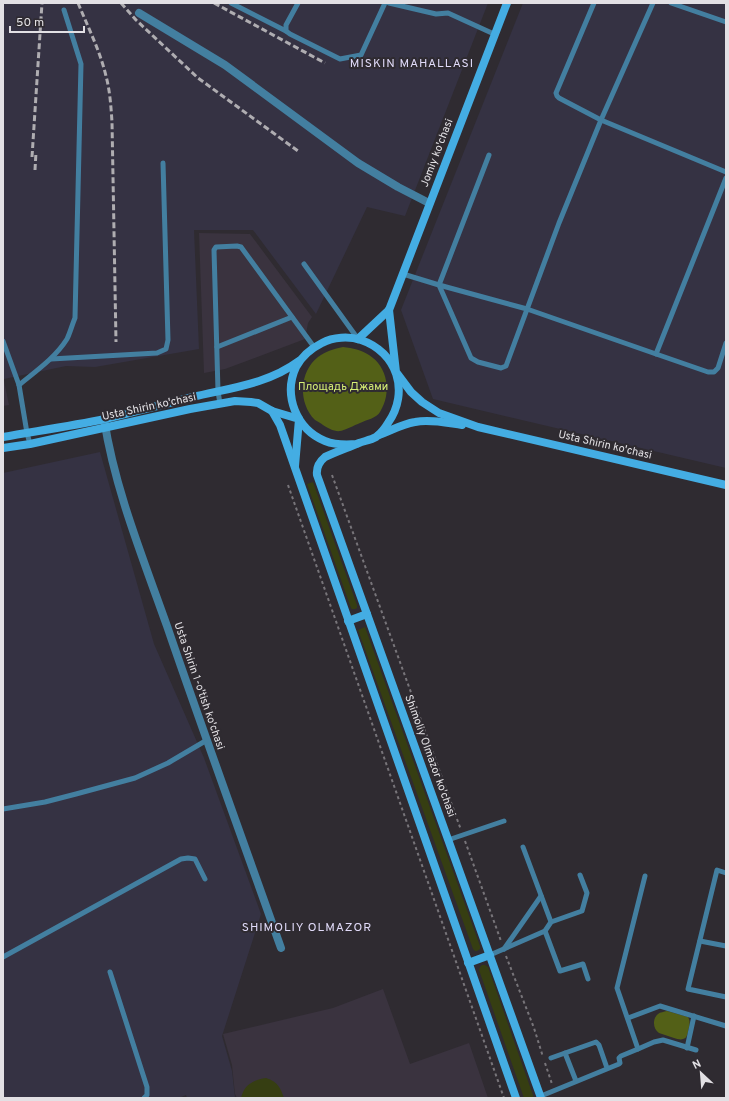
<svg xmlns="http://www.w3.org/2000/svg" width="729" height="1101" viewBox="0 0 729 1101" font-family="Overpass,sans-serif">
<rect width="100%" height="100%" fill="#2f2b31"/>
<g fill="#3a333f">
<polygon points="199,233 250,234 312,317 308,323 305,339 225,369 204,373"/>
<polygon points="3,376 9,405 3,406"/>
<polygon points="383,989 410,1064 469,1043 488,1098 237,1098 235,1094 232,1065 223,1034 333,1008"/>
</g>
<g fill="#353243">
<polygon points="3,3 488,3 405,216 367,207 316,314 253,230 194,230 199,349 95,367 66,366 4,379 3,376"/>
<polygon points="523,3 726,3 726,468 433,399 401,310"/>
<polygon points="100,452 154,644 204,758 261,914 222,1036 232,1071 235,1098 187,1098 186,1095 179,1098 3,1098 3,473"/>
</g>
<g fill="#363e12">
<polygon points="313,482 357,605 357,608 355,609 352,609 351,608 307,484"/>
<polygon points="365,627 480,946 480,949 477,951 475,951 473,949 358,630"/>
<polygon points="482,965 485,965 488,967 534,1098 524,1098 479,970 480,967"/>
<path d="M266,1078c12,4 14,9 18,20h-43c3,-13 12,-18 25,-20z"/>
</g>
<g fill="#536017">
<path d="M343,347c10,1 18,3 26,8 19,12 23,38 11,57 -3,6 -14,8 -20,11 -5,2 -17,8 -20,8 -5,1 -13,-3 -17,-6 -2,-2 -5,-3 -8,-5 -17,-17 -16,-48 3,-63 8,-6 16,-8 25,-10z"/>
<path d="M667,1011l21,6c3,5 1,9 0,15 -1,3 -1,6 -5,7 -2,1 -6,0 -9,-1 -5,-2 -10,-3 -15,-5 -6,-4 -7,-14 -1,-19 2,-2 6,-2 9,-3z"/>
</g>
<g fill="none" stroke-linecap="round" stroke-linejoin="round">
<g stroke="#78757a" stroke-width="2" stroke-dasharray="3 3" stroke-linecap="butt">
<polyline points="332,475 461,830"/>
<polyline points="288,485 504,1098"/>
<polyline points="465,841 501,941"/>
<polyline points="506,956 534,1028 543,1057"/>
<polyline points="545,1063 552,1084"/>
</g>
<g stroke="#437fa0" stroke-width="5">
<polyline points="231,3 286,31"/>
<polyline points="298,3 286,25 286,31 290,34 340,59 361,55 385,3"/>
<polyline points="389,3 436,14 448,13 494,34"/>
<polyline points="653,3 601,120 726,172"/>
<polyline points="671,3 726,22"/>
<polyline points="489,155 439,285 527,309 656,354 726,178"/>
<polyline points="304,264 358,339"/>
<polyline points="403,274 439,285 471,358 478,362 501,368 506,366 559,223 601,120 559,98 557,96 556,93 594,3"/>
<polyline points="3,341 19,385 27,433 30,444"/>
<polyline points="217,347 292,317"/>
<polyline points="656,354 708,372 714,372 718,368 726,343"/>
<polyline points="51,359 157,353 166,349 168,340 163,163"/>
<path d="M19,385c17,-14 36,-27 48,-46 3,-6 5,-14 8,-21l6,-254 -17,-54"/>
<polyline points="220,404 218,391 214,250 216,247 237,246 241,247 314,347"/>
<polyline points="3,809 45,802 76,794 135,778 168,763 207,740"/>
<polyline points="448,840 504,821"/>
<polyline points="523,847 551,922 545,931"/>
<polyline points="726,873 717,870 688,989 726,997"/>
<polyline points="551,922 582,911 587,893 580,875"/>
<polyline points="700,941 726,946"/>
<polyline points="504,949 541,896"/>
<polyline points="490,955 545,931 560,971 583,964 588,979"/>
<polyline points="3,957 181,859 188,858 195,859 205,879"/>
<polyline points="110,972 147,1087 147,1095 144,1098"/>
<polyline points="628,1018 660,1006 726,1026"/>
<polyline points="687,1048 694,1016"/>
<polyline points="638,1049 654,1042 663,1040 696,1050"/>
<polyline points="565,1053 576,1081"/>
<polyline points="551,1058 596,1042 599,1045 607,1068"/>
<polyline points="541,1096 619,1064 620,1063 619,1058 621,1056 638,1049 617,988 645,876"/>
</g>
<g stroke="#437fa0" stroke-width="8">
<polyline points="139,13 225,65 358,163 398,187 429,203"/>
<path d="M104,419c11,71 39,139 63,207 37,108 76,215 114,322"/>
</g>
<g stroke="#44ade3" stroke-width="8">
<polyline points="389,310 396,372 411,392 422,402 439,413 478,427 726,485"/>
<polyline points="358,339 389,310 507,3"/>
<polyline points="272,411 280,425 516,1098"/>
<path d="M379,435c11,-4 23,-11 36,-13 15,-3 32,1 47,3"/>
<path d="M3,437c34,-6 68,-11 102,-18 29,-7 59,-15 88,-22 37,-9 75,-13 106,-36"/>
<path d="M357,444c-11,1 -22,1 -32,-3 -29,-12 -42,-46 -29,-74 6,-11 16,-19 26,-24 11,-6 27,-7 39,-3 36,12 49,52 27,83 -3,5 -8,11 -12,14 -5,3 -12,4 -17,6 -12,5 -23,9 -34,14 -6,5 -9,10 -8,18l224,623"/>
<polyline points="3,448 30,444 190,409 235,401 251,402 258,403 272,411 299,419 295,466"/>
<polyline points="348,621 367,614"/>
<polyline points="468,963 490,955"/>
</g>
<g stroke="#afadb1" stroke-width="3" stroke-dasharray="6 3" stroke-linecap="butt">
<path d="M78,3c10,24 22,48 28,73 4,15 5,31 6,46l4,220"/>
<polyline points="121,3 136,20 198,78 298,151"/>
<polyline points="214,3 325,63"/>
<polyline points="32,157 42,3"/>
<polyline points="35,170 36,152"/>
</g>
</g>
<g text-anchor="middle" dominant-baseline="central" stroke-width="4" stroke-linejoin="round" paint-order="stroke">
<g font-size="11" fill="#e2e0e4" stroke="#2f2b31">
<text transform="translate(437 153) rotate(-69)">Jomiy ko'chasi</text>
<text transform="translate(149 407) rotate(-12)">Usta Shirin ko'chasi</text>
<text transform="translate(605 445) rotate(13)">Usta Shirin ko'chasi</text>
<text transform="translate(199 686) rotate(71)">Usta Shirin 1-o'tish ko'chasi</text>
<text transform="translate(430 756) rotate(70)">Shimoliy Olmazor ko'chasi</text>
</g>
<g font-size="11" fill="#d7f076" stroke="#2f2b31">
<text x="343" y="387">Площадь Джами</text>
</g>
<g font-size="12" letter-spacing="1" fill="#e1dbf9" stroke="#2f2b31">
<text x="412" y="64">MISKIN MAHALLASI</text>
<text x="307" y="928">SHIMOLIY OLMAZOR</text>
</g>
</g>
<rect width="729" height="1101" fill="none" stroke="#e2e0e4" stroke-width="8"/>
<g transform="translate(701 1073) rotate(334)" stroke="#2f2b31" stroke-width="3" paint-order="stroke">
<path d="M0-3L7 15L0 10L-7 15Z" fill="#e2e0e4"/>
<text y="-6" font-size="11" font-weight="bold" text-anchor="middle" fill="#e2e0e4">N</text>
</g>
<path d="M10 26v6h74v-6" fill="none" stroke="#e2e0e4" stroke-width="2"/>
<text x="16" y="26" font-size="12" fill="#e2e0e4" stroke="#2f2b31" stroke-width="3" paint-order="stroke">50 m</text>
</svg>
